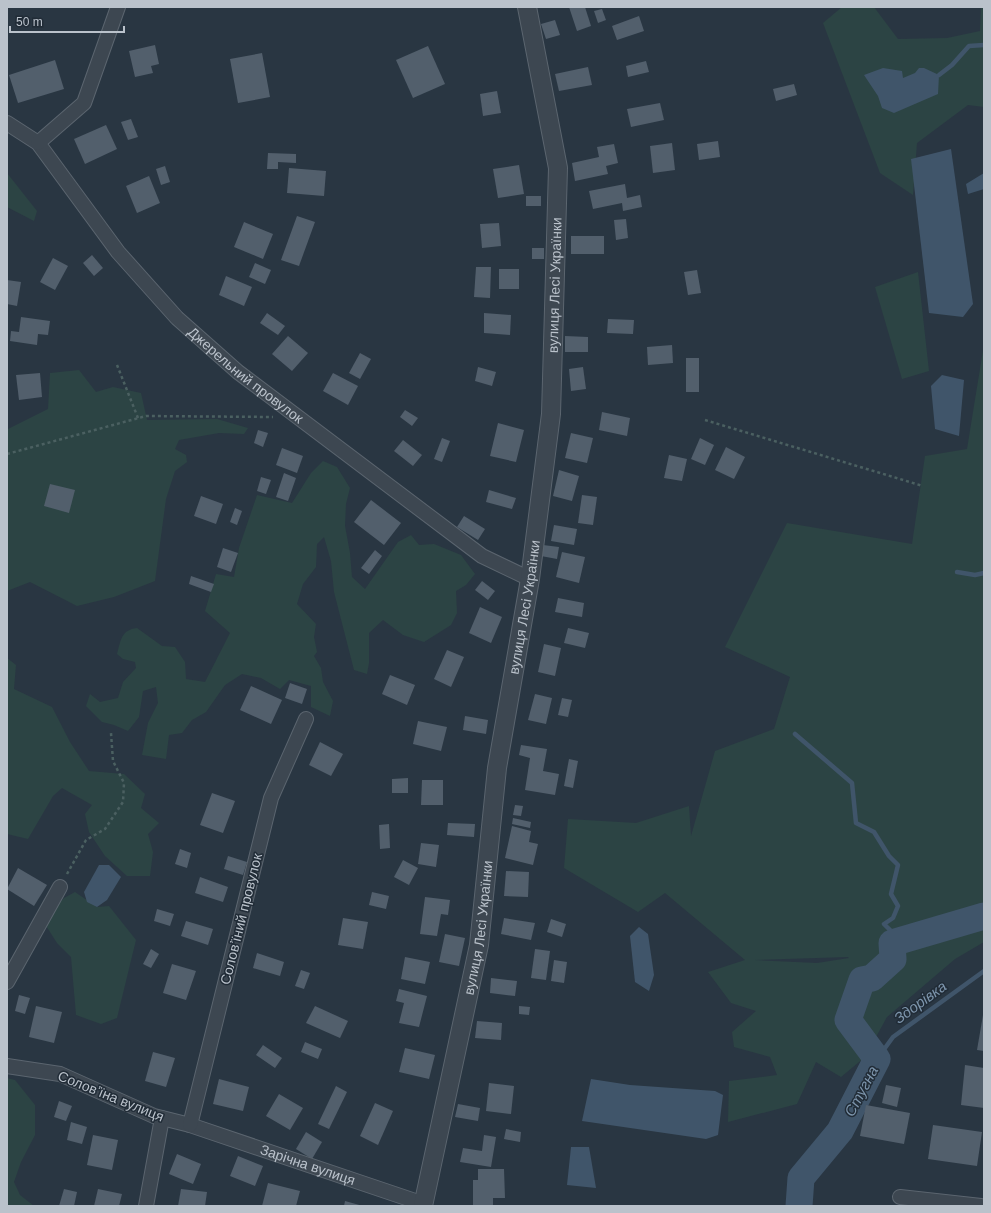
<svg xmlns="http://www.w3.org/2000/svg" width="991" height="1213" viewBox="0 0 991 1213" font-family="Helvetica,sans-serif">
<rect width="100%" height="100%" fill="#293642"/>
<g fill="#2c4444" fill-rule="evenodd">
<polygon points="842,7 874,7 898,39 947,38 980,31 981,7 984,7 984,107 968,105 917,143 913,195 880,173 823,23"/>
<polygon points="7,173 37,211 34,221 7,207"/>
<polygon points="918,272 929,371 902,379 875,287"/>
<path d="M984,344v598l-29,17 -68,58 -22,40 -24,20 -25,-15 -19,42 -69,18 1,-41 48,-6 -7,-18 -36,-10 -2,-15 24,-21 -25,-8 -23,-31 37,-12 -80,-67 -27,19 -74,-44 4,-49 68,4 53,-17 2,30 24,-85 59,-22 16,-52 -65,-30 62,-124 125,21 13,-88 42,-7zM849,958l-32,5 -63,-3 94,-3z"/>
<polygon points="79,370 96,392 113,387 141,393 147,420 217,419 248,428 244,434 219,433 179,440 175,449 186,455 187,462 175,471 166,499 155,581 114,597 77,606 30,582 7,591 7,428 8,429 48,409 50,373"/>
<path d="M323,461l14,6 13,21 -4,16 -1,22 5,27 2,24 13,12 33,-47 13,-7 8,10 15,-1 27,11 14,19 -9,11 -10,6 1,22 -6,12 -27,17 -21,-7 -20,-15 -14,13v30l-2,11 -13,-4 -20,-78 -3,-31 -7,-24 -7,7 -1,23 -13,17 -6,20 19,20 -2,13 3,15 -3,4 7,12 2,14 10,19 -3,15 -19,-9v-21l-22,-6 -9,9 -19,-11 -19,-4 -17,11 -19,27 -14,8 -10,13 -13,2 -3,24 -24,-4 6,-32 10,-20 -2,-16 -13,4 -4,26 -11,14 -14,-6 -12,-3 -16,-16 4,-12 10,8 18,-4 5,-16 13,-14 -1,-6 -12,-3 -6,-5c4,-14 4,-24 20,-26l25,18 13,1 10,15 1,17 19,3 25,-49 -25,-22 11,-37 18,3 5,-29 18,-53 35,8 19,-30z"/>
<polygon points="7,658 16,665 14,689 52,707 70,742 89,771 124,774 145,794 141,808 159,823 148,834 153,852 150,876 127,876 105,856 89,832 85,814 92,805 62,788 53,796 28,839 7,834"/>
<polygon points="75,892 97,907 109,906 136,940 117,1018 101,1024 76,1015 71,957 57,943 43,921 64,898"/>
<polygon points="7,1078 15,1080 35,1105 35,1135 21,1162 14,1182 20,1195 34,1206 7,1206"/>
</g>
<g fill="#40556a">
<polygon points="883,68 902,71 903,78 915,73 919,68 924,68 939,75 938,94 894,113 882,108 878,96 864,75"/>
<polygon points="951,149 973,304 963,317 929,313 911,159"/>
<polygon points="984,173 984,189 968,194 966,184"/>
<polygon points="942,375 964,380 959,436 935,429 931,386"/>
<polygon points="99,865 109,865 121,877 107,900 97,907 87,902 84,892"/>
<polygon points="639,927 648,934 654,975 649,991 635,982 630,936"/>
<polygon points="591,1079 630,1085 715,1091 723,1095 718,1135 706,1139 582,1121"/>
<polygon points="571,1147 589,1147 596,1188 567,1185"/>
</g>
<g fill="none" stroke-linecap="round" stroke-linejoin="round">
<g stroke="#40556a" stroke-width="4.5">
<polyline points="939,75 952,65 969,46 984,45"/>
<polyline points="957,572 975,575 984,573"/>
<polyline points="795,734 852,783 856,823 874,832 889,856 898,865 891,894 898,906 893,918 884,924 891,931 885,940 892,943"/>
<polyline points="877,1059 893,1037 984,971"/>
</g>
<polyline stroke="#40556a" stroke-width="27" points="799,1206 801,1178 840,1131 877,1059 848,1020 862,980 872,978 893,959 892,943 984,916"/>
</g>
<g fill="#525f6c">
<polygon points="569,7 585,7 591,26 577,31"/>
<polygon points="602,9 606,20 598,23 594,11"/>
<polygon points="639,16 644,31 617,40 612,26"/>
<polygon points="555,20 560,35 546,39 541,24"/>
<polygon points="155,45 159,64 151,66 153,73 135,77 129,51"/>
<polygon points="428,46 445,84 413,98 396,60"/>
<polygon points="262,53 270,97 238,103 230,59"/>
<polygon points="55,60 64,89 18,103 9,75"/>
<polygon points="646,61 649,72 628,77 626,66"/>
<polygon points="588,67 592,85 559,91 555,74"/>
<polygon points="794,84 797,95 776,101 773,89"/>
<polygon points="497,91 501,113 483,116 480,94"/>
<polygon points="660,103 664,120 631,127 627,109"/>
<polygon points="131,119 138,137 128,140 121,122"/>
<polygon points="106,125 117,149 85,164 74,139"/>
<polygon points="718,141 720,157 699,160 697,144"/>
<polygon points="672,143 675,170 653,173 650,146"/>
<polygon points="614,144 618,163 606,166 608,174 575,181 572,163 599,157 597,147"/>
<polygon points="268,153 296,154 296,163 278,162 278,169 267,169"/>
<polygon points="519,165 524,194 498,198 493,169"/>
<polygon points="165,166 170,182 161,185 156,169"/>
<polygon points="289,168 326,171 324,196 287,193"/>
<polygon points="149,176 160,203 137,213 126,186"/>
<polygon points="625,184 627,198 640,195 642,207 623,211 622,203 593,209 589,191"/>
<rect x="526" y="196" width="15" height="10"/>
<polygon points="297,216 315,222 299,266 281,260"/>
<polygon points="626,219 628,238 616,240 614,220"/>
<polygon points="244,222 273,234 263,259 234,247"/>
<polygon points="499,223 501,246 482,248 480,224"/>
<rect x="571" y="236" width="33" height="18"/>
<rect x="532" y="248" width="12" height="11"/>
<polygon points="92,255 103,268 94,276 83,263"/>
<polygon points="53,258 68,266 55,290 40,282"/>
<polygon points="255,263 271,270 265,284 249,277"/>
<polygon points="476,267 491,267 490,298 474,297"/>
<rect x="499" y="269" width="20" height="20"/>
<polygon points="697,270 701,293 688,295 684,272"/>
<polygon points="226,276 252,287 244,306 219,295"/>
<polygon points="7,280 21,282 17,306 7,304"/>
<polygon points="267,313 285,326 278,335 260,323"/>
<polygon points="484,313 511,315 510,335 484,333"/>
<polygon points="21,317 50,321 48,335 38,334 37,345 10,341 11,331 19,332"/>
<polygon points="608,319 634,320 633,334 607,333"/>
<polygon points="288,336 308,353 292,371 272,354"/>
<polygon points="565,336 588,337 588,352 565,352"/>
<polygon points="672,345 673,363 648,365 647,347"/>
<polygon points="360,353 371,359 360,379 349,373"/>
<rect x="686" y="358" width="13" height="34"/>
<polygon points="478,367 496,372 492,386 475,381"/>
<polygon points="583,367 586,389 571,391 569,369"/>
<polygon points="40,373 42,397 19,400 16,375"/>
<polygon points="333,373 358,386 348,405 323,391"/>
<polygon points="405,410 418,418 412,426 400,417"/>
<polygon points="602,412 630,418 627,436 599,430"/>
<polygon points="498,423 524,430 516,462 490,456"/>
<polygon points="258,430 268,433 263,447 254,443"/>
<polygon points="571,433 593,438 587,463 565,458"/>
<polygon points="442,438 450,441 442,462 434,459"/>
<polygon points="700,438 714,445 705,465 691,459"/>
<polygon points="403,440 422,455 413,466 394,451"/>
<polygon points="726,447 745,457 734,479 715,470"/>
<polygon points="282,448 303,456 297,473 276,465"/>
<polygon points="669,455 687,459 682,481 664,478"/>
<polygon points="559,470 579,476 572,501 553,496"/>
<polygon points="284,473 296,478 288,501 276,497"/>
<polygon points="261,477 271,480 266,494 257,491"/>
<polygon points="50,484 75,490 69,513 44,506"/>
<polygon points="489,490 516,498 512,509 486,502"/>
<polygon points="582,495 597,497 593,525 578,523"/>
<polygon points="201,496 223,504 216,524 194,516"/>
<polygon points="371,500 401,523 384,545 354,522"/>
<polygon points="235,508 242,511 237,525 230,522"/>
<polygon points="464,516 485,529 478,540 457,527"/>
<polygon points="554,525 577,529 574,545 551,541"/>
<polygon points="543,545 559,547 557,559 541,556"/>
<polygon points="223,548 238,553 231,572 217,567"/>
<polygon points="375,550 382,556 369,574 361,568"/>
<polygon points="562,552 585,557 579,583 556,577"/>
<polygon points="191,576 214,584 211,592 189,584"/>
<polygon points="482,581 495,591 488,600 475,590"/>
<polygon points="558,598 584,603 582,617 555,612"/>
<polygon points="480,607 502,617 491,643 469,633"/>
<polygon points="568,628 589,633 585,648 564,643"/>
<polygon points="544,644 561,648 555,676 538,672"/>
<polygon points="447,650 464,657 451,687 434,679"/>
<polygon points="390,675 415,685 407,705 382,694"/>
<polygon points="290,683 307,689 302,704 285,698"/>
<polygon points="251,686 282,700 271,724 240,710"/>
<polygon points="535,694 552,698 546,724 528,720"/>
<polygon points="562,698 572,700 568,717 558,715"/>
<polygon points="465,716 488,720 486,734 463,730"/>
<polygon points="418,721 447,727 441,751 413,744"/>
<polygon points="320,742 343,754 331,776 309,765"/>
<polygon points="521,745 547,749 543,771 559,774 555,795 525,790 530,758 519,755"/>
<polygon points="569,759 578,761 573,788 564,786"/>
<polygon points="408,778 408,793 392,793 392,779"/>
<polygon points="422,780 443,780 443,805 421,805"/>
<polygon points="212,793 235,801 223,833 200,825"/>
<polygon points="515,805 523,806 521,816 513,815"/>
<polygon points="513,818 531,822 530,828 512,824"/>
<polygon points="448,823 475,824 474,837 447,835"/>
<polygon points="389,824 390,848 380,849 379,825"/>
<polygon points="512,826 531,831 529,842 538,844 533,865 505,858"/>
<polygon points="421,843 439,845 436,867 418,864"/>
<polygon points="180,849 191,853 187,868 175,864"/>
<polygon points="228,856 247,862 243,875 224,869"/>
<polygon points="403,860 418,868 409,885 394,877"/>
<polygon points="18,868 47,885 34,906 7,889"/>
<polygon points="506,871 529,872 528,897 504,896"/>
<polygon points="200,877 228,887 223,902 195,893"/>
<polygon points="372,892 389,896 386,909 369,905"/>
<polygon points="425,897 450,900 448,915 441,914 437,936 420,934"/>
<polygon points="157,909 174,914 170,926 154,921"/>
<polygon points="343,918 368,922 363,949 338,945"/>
<polygon points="504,918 535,923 531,940 501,934"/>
<polygon points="551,919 566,924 562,937 547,932"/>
<polygon points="186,921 213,929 208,945 181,936"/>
<polygon points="445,934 465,938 459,966 439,962"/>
<polygon points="151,949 159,954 151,968 143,964"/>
<polygon points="535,949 550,951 546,980 531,978"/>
<polygon points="257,953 284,962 280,976 253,968"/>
<polygon points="405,957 430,962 425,984 401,979"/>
<polygon points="554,960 567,962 564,983 551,981"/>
<polygon points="172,964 196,971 186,1000 163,993"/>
<polygon points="301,970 310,973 304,989 295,986"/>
<polygon points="491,978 517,981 515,996 490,993"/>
<polygon points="399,989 427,996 419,1027 399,1023 404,1003 396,1001"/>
<polygon points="19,995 30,998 25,1014 15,1011"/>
<polygon points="36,1006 62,1012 54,1043 29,1037"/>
<polygon points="315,1006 348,1021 340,1038 306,1023"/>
<polygon points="519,1006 530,1007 529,1015 519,1014"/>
<polygon points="983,1015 984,1015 984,1051 977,1050"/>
<polygon points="477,1021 502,1023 501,1040 475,1038"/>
<polygon points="305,1042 322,1049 318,1059 301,1052"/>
<polygon points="263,1045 282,1058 275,1068 256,1055"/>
<polygon points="405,1048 435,1055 429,1079 399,1072"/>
<polygon points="153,1052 175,1058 166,1087 145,1081"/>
<polygon points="965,1065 984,1068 984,1108 961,1105"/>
<polygon points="219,1079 249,1087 243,1111 213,1104"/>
<polygon points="489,1083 514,1086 511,1114 486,1111"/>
<polygon points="886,1085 901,1088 897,1107 882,1103"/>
<polygon points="336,1086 347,1092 329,1129 318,1124"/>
<polygon points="279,1094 303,1108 290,1130 266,1116"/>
<polygon points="59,1101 72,1106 66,1121 54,1117"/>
<polygon points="375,1103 393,1111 378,1145 360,1136"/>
<polygon points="458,1104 480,1108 478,1121 455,1117"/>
<polygon points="866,1105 910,1113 904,1144 860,1136"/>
<polygon points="71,1122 87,1127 82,1144 67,1140"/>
<polygon points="933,1125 982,1132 977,1166 928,1159"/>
<polygon points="506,1129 521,1132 520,1142 504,1139"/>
<polygon points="306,1132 322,1142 312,1159 296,1149"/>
<polygon points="93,1135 118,1140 112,1170 87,1165"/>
<polygon points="484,1135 496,1137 491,1167 460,1162 463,1148 482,1151"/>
<polygon points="177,1154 201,1164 193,1184 169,1174"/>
<polygon points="238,1156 263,1166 255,1186 230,1176"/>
<polygon points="478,1169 504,1169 505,1198 493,1198 493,1206 473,1206 473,1180 478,1180"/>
<polygon points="268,1183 300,1191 296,1206 262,1206"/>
<polygon points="64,1189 77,1192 74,1206 59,1206"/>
<polygon points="98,1189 122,1194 119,1206 94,1206"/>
<polygon points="181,1189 207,1192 205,1206 178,1206"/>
<polygon points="345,1201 363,1206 344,1206"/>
</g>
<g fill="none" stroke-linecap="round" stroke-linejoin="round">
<defs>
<g id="minor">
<path id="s1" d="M7,123l31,20 80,109 59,66 61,54 244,184 48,23"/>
<polyline points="38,143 84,103 118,7"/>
<polyline points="7,982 60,887"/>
<path id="s2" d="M7,1066l53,8 94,42 36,9 234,79v2"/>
<polyline points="190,1125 271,798 306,719"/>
<polyline points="900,1197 981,1206"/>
<polyline points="146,1206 162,1118"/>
</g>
<g id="tertiary">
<path id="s3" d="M423,1206l56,-261 18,-177 33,-189 21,-165 7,-246 -31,-161"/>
</g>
</defs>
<use href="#minor" stroke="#5b656f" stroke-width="16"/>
<use href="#tertiary" stroke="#5b656f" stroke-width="20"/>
<g stroke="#4b6061" stroke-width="2.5" stroke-dasharray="3 3" stroke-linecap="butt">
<polyline points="117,365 138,418"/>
<polyline points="705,420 923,486"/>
<polyline points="7,454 146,416 273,417"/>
<polyline points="67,874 86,840 105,829 123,802 124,783 113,761 111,733"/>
</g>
<use href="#minor" stroke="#3d4751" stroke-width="14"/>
<use href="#tertiary" stroke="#3d4751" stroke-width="18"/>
</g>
<g text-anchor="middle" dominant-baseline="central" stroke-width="3" stroke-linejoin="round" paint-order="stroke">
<g font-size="14" fill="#bac2cb" stroke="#212c37">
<text stroke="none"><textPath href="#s3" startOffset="932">вулиця Лесі Українки</textPath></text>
<text stroke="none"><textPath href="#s1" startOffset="350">Джерельний провулок</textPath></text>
<text stroke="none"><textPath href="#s3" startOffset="608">вулиця Лесі Українки</textPath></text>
<text transform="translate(241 919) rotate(-76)">Соловʼїний провулок</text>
<text stroke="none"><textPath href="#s3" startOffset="284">вулиця Лесі Українки</textPath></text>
<text transform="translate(111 1096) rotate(22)">Соловʼїна вулиця</text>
<text stroke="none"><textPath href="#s2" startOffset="318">Зарічна вулиця</textPath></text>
</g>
<g font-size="15" font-style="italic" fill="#7d95ac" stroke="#212c37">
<text transform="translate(920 1002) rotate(-36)">Здорівка</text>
<text transform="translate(861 1091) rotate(-62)">Стугна</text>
</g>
</g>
<rect width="991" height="1213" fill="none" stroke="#bac2cb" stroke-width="16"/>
<path d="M10 26v6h114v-6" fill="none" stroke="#bac2cb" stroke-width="2"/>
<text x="16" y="26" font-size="12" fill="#bac2cb" stroke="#212c37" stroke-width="3" paint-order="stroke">50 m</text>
</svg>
